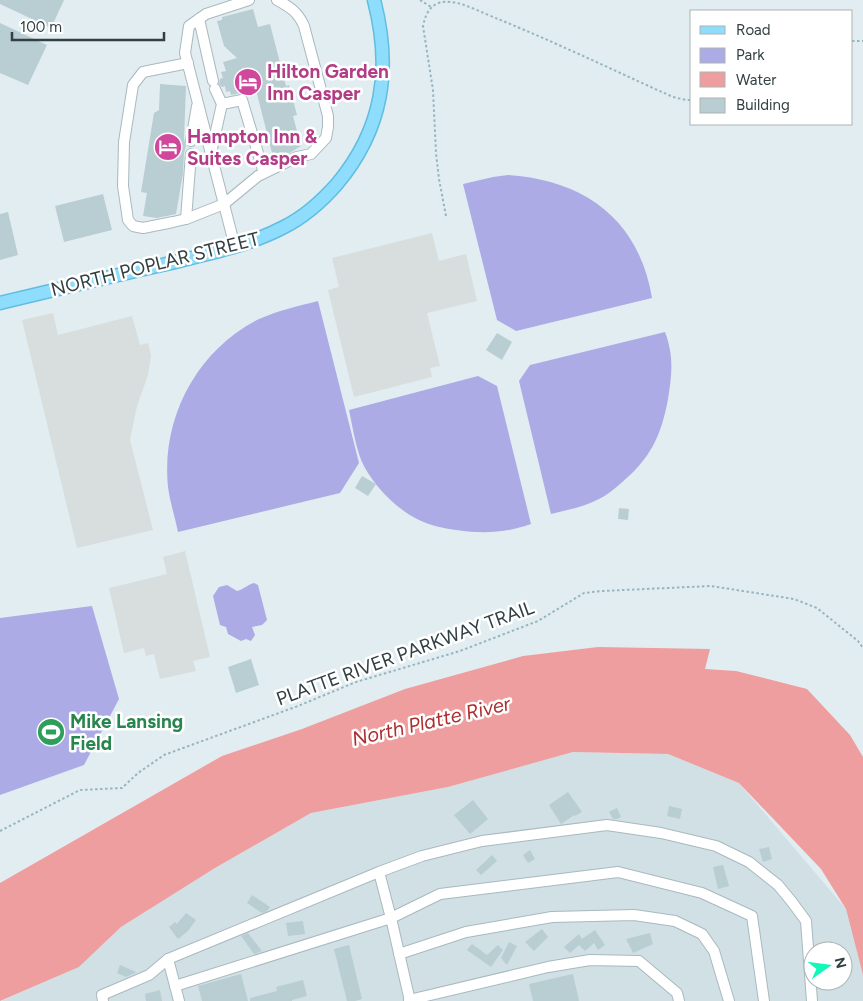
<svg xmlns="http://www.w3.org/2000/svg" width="863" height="1001" viewBox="0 0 863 1001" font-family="Figtree,sans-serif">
<rect width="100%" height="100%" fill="#e2edf1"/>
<path fill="#d0e0e5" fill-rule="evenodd" d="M573,752l95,2 71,29 107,126 17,66v26h-862l78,-34 42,-40 94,-59 96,-55 137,-26zM813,951h30v30h-30z"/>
<g fill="#acabe6">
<path d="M508,175c77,5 131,45 144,123l-136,33 -19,-11 -34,-136 30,-7z"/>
<path d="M318,301l41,162 -19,30 -162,39c-3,-15 -8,-30 -10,-45 -7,-69 29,-137 91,-168 18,-8 39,-13 59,-18z"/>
<path d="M665,332c9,24 7,42 3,67 -7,38 -18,60 -48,85 -6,5 -13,11 -21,15 -15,8 -32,11 -48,15l-32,-133 11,-16z"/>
<path d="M478,376l19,10 34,138c-26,9 -47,10 -75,6 -13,-2 -25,-4 -37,-10 -21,-10 -42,-31 -54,-52 -9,-16 -12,-40 -16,-58z"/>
<path d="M254,583l4,2 9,35 -5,5 -10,2 3,8 -4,6 -5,-2 -5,2 -13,-7 -2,-7 -6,-2 -7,-29 6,-9 8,-2 10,6c7,-2 10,-6 17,-8z"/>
<polygon points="92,606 119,699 84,765 0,795 0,618"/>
</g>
<g fill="#d8ddde">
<polygon points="432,233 439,261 466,254 477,301 427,313 440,366 430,368 432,377 354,397 328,290 339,287 332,258"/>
<polygon points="53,313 58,335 132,316 140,345 148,343 151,356 148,375 137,406 130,440 153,530 77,548 22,320"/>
<polygon points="185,551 210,657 193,661 196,671 160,679 154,654 146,656 144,648 124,653 109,588 167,574 163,557"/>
</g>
<polygon fill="#ef9e9f" points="598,647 710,649 705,669 736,671 807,689 850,735 863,757 863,975 846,909 821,869 739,783 668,754 573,752 448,787 311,813 215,868 121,927 79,967 0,1001 0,883 222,756 302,729 405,689 523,656"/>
<g fill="#b8ced2">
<polygon points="0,0 64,0 51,28 0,4"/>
<polygon points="253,9 258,27 270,24 286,86 289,85 297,115 293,116 301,146 288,154 272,153 256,90 231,95 230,91 226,92 225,86 222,87 219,84 220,79 223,78 221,72 226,71 223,62 237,58 224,46 217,21 222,20 222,17"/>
<polygon points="0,23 47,45 28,85 0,73"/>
<polygon points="160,84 186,86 184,139 186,146 184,153 183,173 176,214 157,218 143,216 147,193 141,192 154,113 159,110"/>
<polygon points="103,194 112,230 64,242 55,206"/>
<polygon points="8,212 18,255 0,260 0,214"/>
<polygon points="497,333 512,342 502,360 486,350"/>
<polygon points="362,476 376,484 368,496 355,488"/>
<polygon points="619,508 629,509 628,520 618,519"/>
<polygon points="251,659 259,685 236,693 228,667"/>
<polygon points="568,792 582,812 575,816 574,815 561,824 549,805"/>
<polygon points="473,800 488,819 470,834 454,815"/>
<polygon points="669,806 682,809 680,819 667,816"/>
<polygon points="617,808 621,817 617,819 613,819 609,812"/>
<polygon points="769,847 772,859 763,862 759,849"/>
<polygon points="530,850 535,859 528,863 523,855"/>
<polygon points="492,855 497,861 481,875 476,870"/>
<polygon points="723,865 729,886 718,889 713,867"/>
<polygon points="252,895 270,907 267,911 262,913 247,903"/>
<polygon points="186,913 196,920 188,931 178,939 169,927 175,922 177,924"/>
<polygon points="303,921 305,934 288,936 286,923"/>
<polygon points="542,929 548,937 534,951 525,942"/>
<polygon points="595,930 605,945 598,950 594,943 585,951 579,945 570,953 564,947 579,934 582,939"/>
<polygon points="248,933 262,951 254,954 241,936"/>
<polygon points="650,933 653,944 633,953 626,939"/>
<polygon points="509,942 517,946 507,965 501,958"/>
<polygon points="472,944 487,955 498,945 503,950 491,967 467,950"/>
<polygon points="349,945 362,999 355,1001 347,1001 334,949"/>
<polygon points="120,965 136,972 135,973 126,977 117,973"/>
<polygon points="241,974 248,1001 202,1001 198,986"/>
<polygon points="573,974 579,1001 533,1001 529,984"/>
<polygon points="303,980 307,996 292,1000 292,1001 250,1001 250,998 277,991 276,987"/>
<polygon points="160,990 162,1001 146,1001 145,994"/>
</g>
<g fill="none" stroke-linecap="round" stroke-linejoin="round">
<defs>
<g id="minor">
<polyline points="199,19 213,81"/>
<path d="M188,63l-45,9 -10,13 -9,57 -1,44 5,34 5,6 10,2 30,-6 13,-3 38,-15 34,-28 39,-19 14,-3 15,-16 2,-11v-11l-24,-90c-6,-14 -14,-19 -27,-26"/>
<polyline points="215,89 222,104"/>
<polyline points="191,141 197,106"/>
<polyline points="211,153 222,104 242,100 264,173"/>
<polyline points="186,219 191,154"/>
<polyline points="235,247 185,53 189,26 206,14 249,0"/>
<polyline points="379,872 391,918 410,1001"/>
<polyline points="399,954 466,932 552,917 634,915 675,921 702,934 714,951 729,1001"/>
<polyline points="168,959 179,1001"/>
<polyline points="175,986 391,918 440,894 618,872 702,893 752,916 764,1001"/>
<polyline points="409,1000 548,967 590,960 639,961 677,993 679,1001"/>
<polyline points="103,1001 102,995 149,975 168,959 379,872 422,856 482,841 607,825 661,833 716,846 749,862 778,885 792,902 806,921 812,1001"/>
</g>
<path id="major" d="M0,303c54,-13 108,-26 162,-38 41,-10 84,-18 122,-38 20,-10 38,-26 53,-43 46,-55 55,-115 37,-184"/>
</defs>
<use href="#minor" stroke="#a8b9bf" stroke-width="12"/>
<use href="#major" stroke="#60bee1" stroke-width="15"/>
<g stroke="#97b5be" stroke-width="2" stroke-dasharray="2.5 2.5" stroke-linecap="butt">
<polyline points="420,0 431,7"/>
<polyline points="852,41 863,41"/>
<path d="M446,216l-7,-37 -3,-26 -3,-63 -10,-64c3,-15 10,-26 28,-24 13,1 34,12 47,17 59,24 117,52 175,78l13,3h6"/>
<polyline points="0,831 80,790 122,788 138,773 164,755 298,706 356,682 460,651 538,621 584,593 602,591 711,586 794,599 817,608 858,641 863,648"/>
</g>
<use href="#minor" stroke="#fff" stroke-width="10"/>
<use href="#major" stroke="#8fddfd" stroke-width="12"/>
</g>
<defs>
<symbol id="hotel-disc" viewBox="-11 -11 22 22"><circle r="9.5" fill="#d1479c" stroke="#fff"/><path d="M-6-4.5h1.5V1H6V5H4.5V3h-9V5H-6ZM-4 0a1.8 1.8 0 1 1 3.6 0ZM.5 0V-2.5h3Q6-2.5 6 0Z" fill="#fff"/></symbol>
<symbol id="stadium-disc" viewBox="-11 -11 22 22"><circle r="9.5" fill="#2e9e5b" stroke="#fff"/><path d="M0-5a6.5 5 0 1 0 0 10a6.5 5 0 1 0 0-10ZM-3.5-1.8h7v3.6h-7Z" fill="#fff"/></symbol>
</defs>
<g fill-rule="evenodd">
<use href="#hotel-disc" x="232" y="66" width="32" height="32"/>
<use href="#hotel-disc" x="152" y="131" width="32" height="32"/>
<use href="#stadium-disc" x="35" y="716" width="32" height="32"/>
</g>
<g text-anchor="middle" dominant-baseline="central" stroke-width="5" stroke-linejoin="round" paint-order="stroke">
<g font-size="19" font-weight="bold" fill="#b23c85" stroke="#fff" text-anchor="start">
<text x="267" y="71">Hilton Garden<tspan x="267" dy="22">Inn Casper</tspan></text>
<text x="187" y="136">Hampton Inn &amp;<tspan x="187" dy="22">Suites Casper</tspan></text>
</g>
<g font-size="19" fill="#334042" stroke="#fff">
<text transform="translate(155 264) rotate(-14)">NORTH POPLAR STREET</text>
<text transform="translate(405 653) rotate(-20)">PLATTE RIVER PARKWAY TRAIL</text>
</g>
<g font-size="19" font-weight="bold" fill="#27864d" stroke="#fff" text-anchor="start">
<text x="70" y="721">Mike Lansing<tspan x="70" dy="22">Field</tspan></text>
</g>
<g font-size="20" font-style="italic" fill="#ac2e2f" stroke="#fff">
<text transform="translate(431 721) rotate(-13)">North Platte River</text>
</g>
</g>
<rect x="690" y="10" width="162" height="115" fill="#ffffff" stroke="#adb3b3"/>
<rect x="700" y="26" width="25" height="8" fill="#8fddfd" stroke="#adb3b3"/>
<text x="736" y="35" font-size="15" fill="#334042">Road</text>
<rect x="700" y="48" width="25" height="15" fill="#acabe6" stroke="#adb3b3"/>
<text x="736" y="60" font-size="15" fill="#334042">Park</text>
<rect x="700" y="72" width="25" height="15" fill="#ef9e9f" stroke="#adb3b3"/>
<text x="736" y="85" font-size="15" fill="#334042">Water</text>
<rect x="700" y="98" width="25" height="15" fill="#b8ced2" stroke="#adb3b3"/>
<text x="736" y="110" font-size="15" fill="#334042">Building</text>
<g transform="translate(828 966) rotate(76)"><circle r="24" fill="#ffffff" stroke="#adb3b3"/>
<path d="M0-4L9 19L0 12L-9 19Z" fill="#13f8b8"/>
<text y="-8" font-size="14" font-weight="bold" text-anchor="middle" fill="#334042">N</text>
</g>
<path d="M12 32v8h152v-8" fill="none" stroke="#334042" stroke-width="2.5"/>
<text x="20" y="32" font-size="15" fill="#334042" stroke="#ffffff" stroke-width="4" paint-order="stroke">100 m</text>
</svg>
